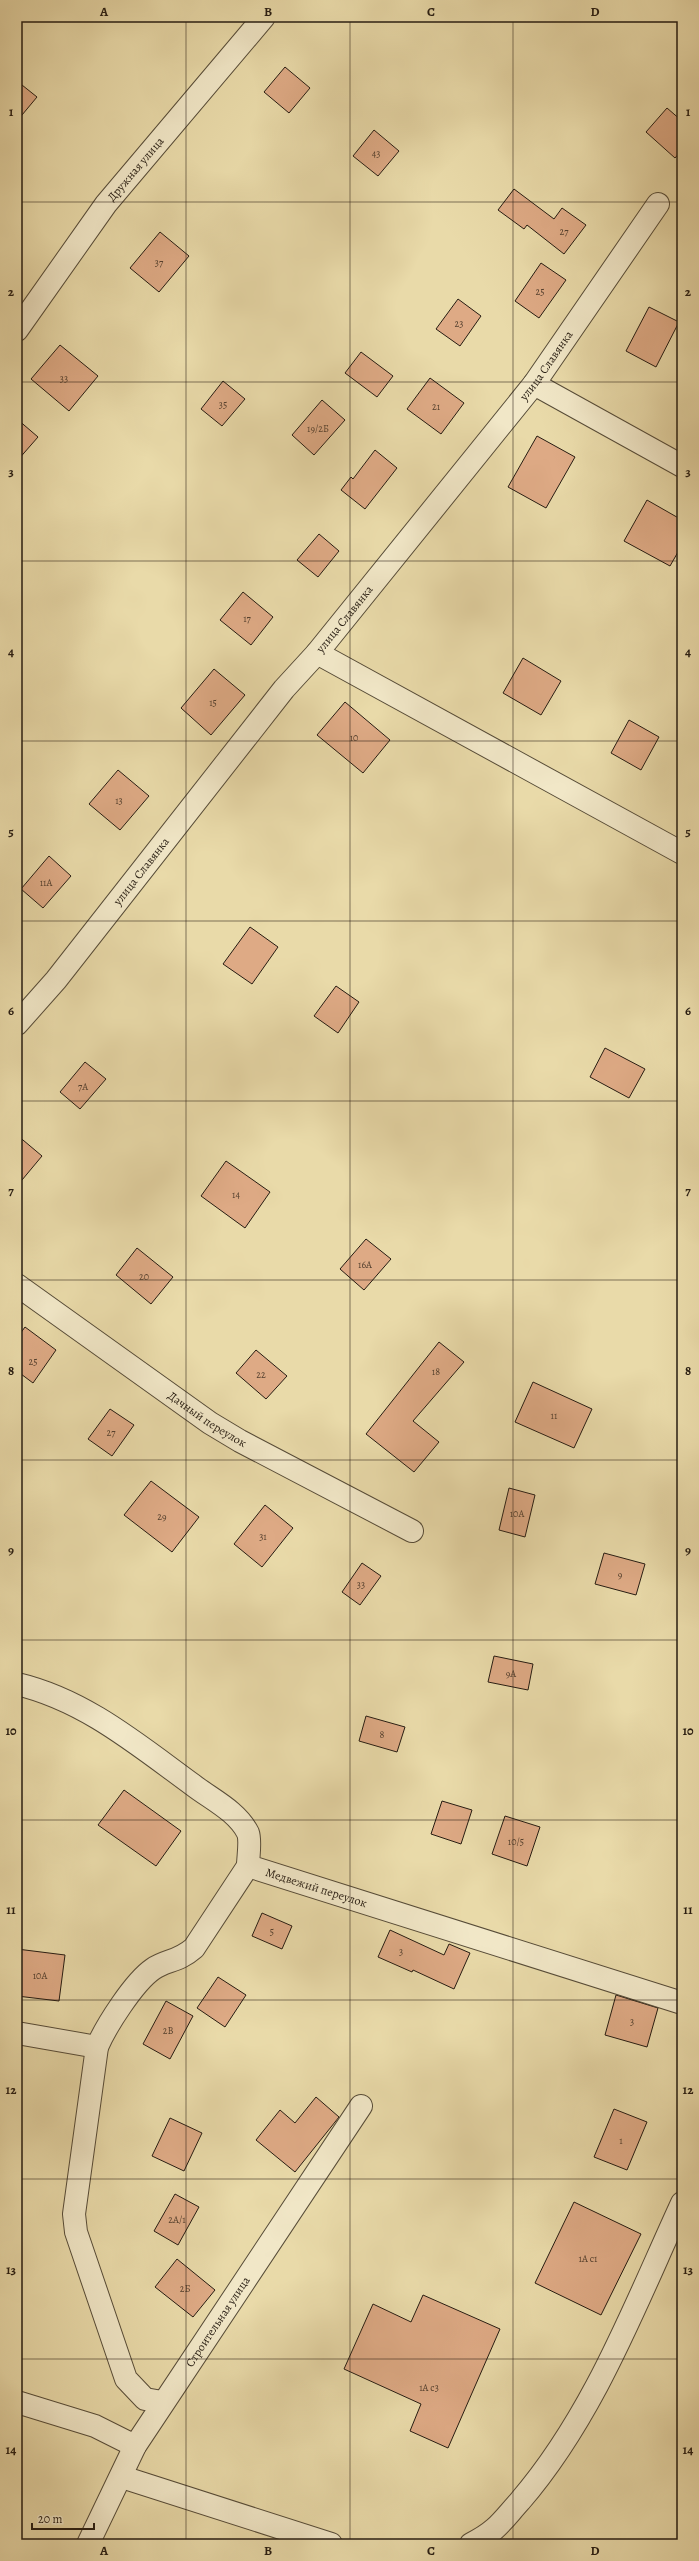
<svg xmlns="http://www.w3.org/2000/svg" width="699" height="2561" viewBox="0 0 699 2561" font-family="Alegreya,serif">
<rect width="100%" height="100%" fill="#e9daa9"/>
<filter id="stains"><feTurbulence type="fractalNoise" baseFrequency=".005" numOctaves="4"/><feColorMatrix values="0 0 0 0 .2 0 0 0 0 .09 0 0 0 0 .02 0 0 0 .5 -.17"/></filter>
<radialGradient id="worn" r=".72"><stop offset=".6" stop-color="#630" stop-opacity="0"/><stop offset="1" stop-color="#630" stop-opacity=".3"/></radialGradient>
<g fill="#deaa85" stroke="#261c12">
<polygon points="285,67 310,88 289,113 264,92"/>
<polygon points="17,81 37,97 17,121"/>
<polygon points="667,108 682,121 682,150 675,158 646,132"/>
<polygon points="374,130 399,151 378,176 353,156"/>
<polygon points="514,189 554,219 562,208 586,225 564,254 527,225 524,229 498,210"/>
<polygon points="160,232 189,256 159,292 130,268"/>
<polygon points="541,263 566,280 539,318 515,301"/>
<polygon points="458,299 481,316 460,346 436,329"/>
<polygon points="649,307 679,322 656,367 626,351"/>
<polygon points="60,345 98,376 69,411 31,379"/>
<polygon points="361,352 393,376 377,397 345,373"/>
<polygon points="430,378 464,403 441,434 407,409"/>
<polygon points="223,381 245,399 222,426 201,409"/>
<polygon points="322,400 345,420 314,455 292,435"/>
<polygon points="17,419 38,437 17,461"/>
<polygon points="537,436 575,457 546,508 508,487"/>
<polygon points="375,450 397,468 365,509 341,490 351,477 353,479"/>
<polygon points="647,500 682,520 682,545 670,566 624,541"/>
<polygon points="319,534 339,551 318,577 297,560"/>
<polygon points="243,592 273,617 251,645 220,620"/>
<polygon points="523,658 561,681 541,715 503,693"/>
<polygon points="214,669 245,695 211,735 181,708"/>
<polygon points="345,702 390,740 363,773 317,735"/>
<polygon points="629,720 659,737 641,770 611,753"/>
<polygon points="118,770 149,796 120,830 89,804"/>
<polygon points="49,856 71,876 43,908 21,889"/>
<polygon points="250,927 278,947 252,984 223,964"/>
<polygon points="336,986 359,1002 338,1033 314,1016"/>
<polygon points="605,1048 645,1069 629,1098 590,1077"/>
<polygon points="85,1062 106,1079 80,1109 60,1092"/>
<polygon points="17,1135 42,1156 17,1186"/>
<polygon points="226,1161 270,1192 245,1228 201,1196"/>
<polygon points="366,1239 391,1259 364,1290 340,1269"/>
<polygon points="137,1248 173,1277 151,1304 116,1275"/>
<polygon points="25,1327 56,1350 33,1383 17,1371 17,1338"/>
<polygon points="439,1342 464,1362 413,1421 439,1442 414,1472 366,1434"/>
<polygon points="256,1350 287,1376 266,1399 236,1373"/>
<polygon points="533,1382 592,1409 574,1448 515,1422"/>
<polygon points="110,1409 134,1425 112,1456 88,1439"/>
<polygon points="151,1481 199,1517 172,1552 124,1515"/>
<polygon points="509,1488 535,1495 525,1537 499,1530"/>
<polygon points="265,1505 293,1528 262,1567 234,1544"/>
<polygon points="604,1553 645,1564 636,1595 595,1584"/>
<polygon points="362,1563 381,1576 360,1605 342,1592"/>
<polygon points="494,1656 533,1664 528,1690 488,1682"/>
<polygon points="366,1716 405,1727 397,1752 359,1741"/>
<polygon points="124,1790 181,1831 156,1866 98,1825"/>
<polygon points="442,1801 472,1810 461,1844 431,1834"/>
<polygon points="505,1816 540,1827 527,1866 492,1854"/>
<polygon points="262,1913 292,1926 282,1949 252,1936"/>
<polygon points="390,1930 444,1955 449,1944 470,1953 454,1989 413,1970 412,1972 378,1957"/>
<polygon points="17,1949 65,1955 59,2001 17,1996"/>
<polygon points="218,1977 246,1995 225,2027 197,2008"/>
<polygon points="616,1995 658,2008 647,2047 605,2035"/>
<polygon points="166,2001 193,2016 170,2059 143,2044"/>
<polygon points="316,2097 339,2117 295,2172 256,2140 280,2110 295,2123"/>
<polygon points="614,2109 647,2122 627,2170 594,2157"/>
<polygon points="170,2118 202,2133 184,2171 152,2156"/>
<polygon points="175,2194 199,2207 178,2245 154,2231"/>
<polygon points="574,2202 641,2234 601,2315 535,2283"/>
<polygon points="177,2259 215,2290 193,2317 155,2287"/>
<polygon points="423,2295 500,2329 448,2448 410,2431 421,2404 344,2369 373,2304 411,2322"/>
</g>
<g fill="none" stroke-linecap="round" stroke-linejoin="round">
<defs>
<g id="minor">
<path id="s1" d="M17,330l89,-126 158,-187"/>
<polyline points="534,384 682,466"/>
<polyline points="317,653 682,853"/>
<path id="s2" d="M17,1024l39,-44 228,-291 33,-36 217,-269 124,-180"/>
<path id="s3" d="M17,1285l193,138 30,18 172,90"/>
<path id="s4" d="M17,1684c68,16 121,61 176,101 18,14 44,26 55,48 3,8 0,24 0,33l434,137"/>
<polyline points="17,2033 97,2047"/>
<polyline points="17,2402 95,2426 135,2446"/>
<path d="M162,2402l-17,-3 -19,-20 -50,-147 -2,-18 23,-167c9,-21 37,-65 56,-78 13,-9 25,-7 41,-21l54,-82"/>
<polyline points="122,2477 331,2544"/>
<path id="s5" d="M88,2544l47,-98 226,-340"/>
<path d="M471,2544c26,-13 31,-23 49,-43 74,-86 115,-196 162,-298"/>
</g>
</defs>
<use href="#minor" stroke="#574c38" stroke-width="24"/>
<use href="#minor" stroke="#f1e7c7" stroke-width="22"/>
</g>
<path fill="none" stroke="#261c12" stroke-width="1" stroke-opacity="0.55" d="M186,17v2527M350,17v2527M513,17v2527M17,202h665M17,382h665M17,561h665M17,741h665M17,921h665M17,1101h665M17,1280h665M17,1460h665M17,1640h665M17,1820h665M17,2000h665M17,2179h665M17,2359h665"/>
<g text-anchor="middle" dominant-baseline="central" stroke-width="3" stroke-linejoin="round" paint-order="stroke">
<g font-size="10" fill="#54402f">
<text x="376" y="153">43</text>
<text x="564" y="231">27</text>
<text x="159" y="262">37</text>
<text x="540" y="291">25</text>
<text x="459" y="323">23</text>
<text x="64" y="378">33</text>
<text x="223" y="404">35</text>
<text x="436" y="406">21</text>
<text x="318" y="428">19/2Б</text>
<text x="247" y="618">17</text>
<text x="213" y="702">15</text>
<text x="354" y="737">10</text>
<text x="119" y="800">13</text>
<text x="46" y="882">11А</text>
<text x="83" y="1086">7А</text>
<text x="236" y="1194">14</text>
<text x="365" y="1264">16А</text>
<text x="144" y="1276">20</text>
<text x="33" y="1361">25</text>
<text x="436" y="1371">18</text>
<text x="261" y="1374">22</text>
<text x="554" y="1415">11</text>
<text x="111" y="1432">27</text>
<text x="517" y="1513">10А</text>
<text x="162" y="1516">29</text>
<text x="263" y="1536">31</text>
<text x="620" y="1574">9</text>
<text x="361" y="1584">33</text>
<text x="511" y="1673">9А</text>
<text x="382" y="1734">8</text>
<text x="516" y="1841">10/5</text>
<text x="272" y="1931">5</text>
<text x="401" y="1951">3</text>
<text x="40" y="1975">10А</text>
<text x="632" y="2021">3</text>
<text x="168" y="2030">2В</text>
<text x="621" y="2140">1</text>
<text x="177" y="2219">2А/1</text>
<text x="588" y="2258">1А с1</text>
<text x="185" y="2288">2Б</text>
<text x="429" y="2387">1А с3</text>
</g>
<g font-size="12" fill="#261c12" stroke="#f1e7c7">
<text stroke="none"><textPath href="#s1" startOffset="200">Дружная улица</textPath></text>
<text stroke="none"><textPath href="#s2" startOffset="845">улица Славянка</textPath></text>
<text stroke="none"><textPath href="#s2" startOffset="521">улица Славянка</textPath></text>
<text stroke="none"><textPath href="#s2" startOffset="197">улица Славянка</textPath></text>
<text stroke="none"><textPath href="#s3" startOffset="233">Дачный переулок</textPath></text>
<text stroke="none"><textPath href="#s4" startOffset="383">Медвежий переулок</textPath></text>
<text stroke="none"><textPath href="#s5" startOffset="258">Строительная улица</textPath></text>
</g>
</g>
<rect width="699" height="2561" fill="none" stroke="#e9daa9" stroke-width="44"/>
<path d="M32 2523v6h62v-6" fill="none" stroke="#261c12" stroke-width="2"/>
<text x="38" y="2523" font-size="12" fill="#261c12" stroke="#f1e7c7" stroke-width="3" paint-order="stroke">20 m</text>
<rect x="22" y="22" width="655" height="2517" fill="none" stroke="#261c12" stroke-width="1.5"/>
<g font-size="13" text-anchor="middle" font-weight="bold" fill="#261c12">
<text x="104" y="16">A</text>
<text x="268" y="16">B</text>
<text x="431" y="16">C</text>
<text x="595" y="16">D</text>
<text x="11" y="116">1</text>
<text x="688" y="116">1</text>
<text x="11" y="296">2</text>
<text x="688" y="296">2</text>
<text x="11" y="476">3</text>
<text x="688" y="476">3</text>
<text x="11" y="656">4</text>
<text x="688" y="656">4</text>
<text x="11" y="836">5</text>
<text x="688" y="836">5</text>
<text x="11" y="1015">6</text>
<text x="688" y="1015">6</text>
<text x="11" y="1195">7</text>
<text x="688" y="1195">7</text>
<text x="11" y="1375">8</text>
<text x="688" y="1375">8</text>
<text x="11" y="1555">9</text>
<text x="688" y="1555">9</text>
<text x="11" y="1735">10</text>
<text x="688" y="1735">10</text>
<text x="11" y="1914">11</text>
<text x="688" y="1914">11</text>
<text x="11" y="2094">12</text>
<text x="688" y="2094">12</text>
<text x="11" y="2274">13</text>
<text x="688" y="2274">13</text>
<text x="11" y="2454">14</text>
<text x="688" y="2454">14</text>
<text x="104" y="2555">A</text>
<text x="268" y="2555">B</text>
<text x="431" y="2555">C</text>
<text x="595" y="2555">D</text>
</g>
<rect width="100%" height="100%" filter="url(#stains)"/>
<rect width="100%" height="100%" fill="url(#worn)"/>
</svg>
